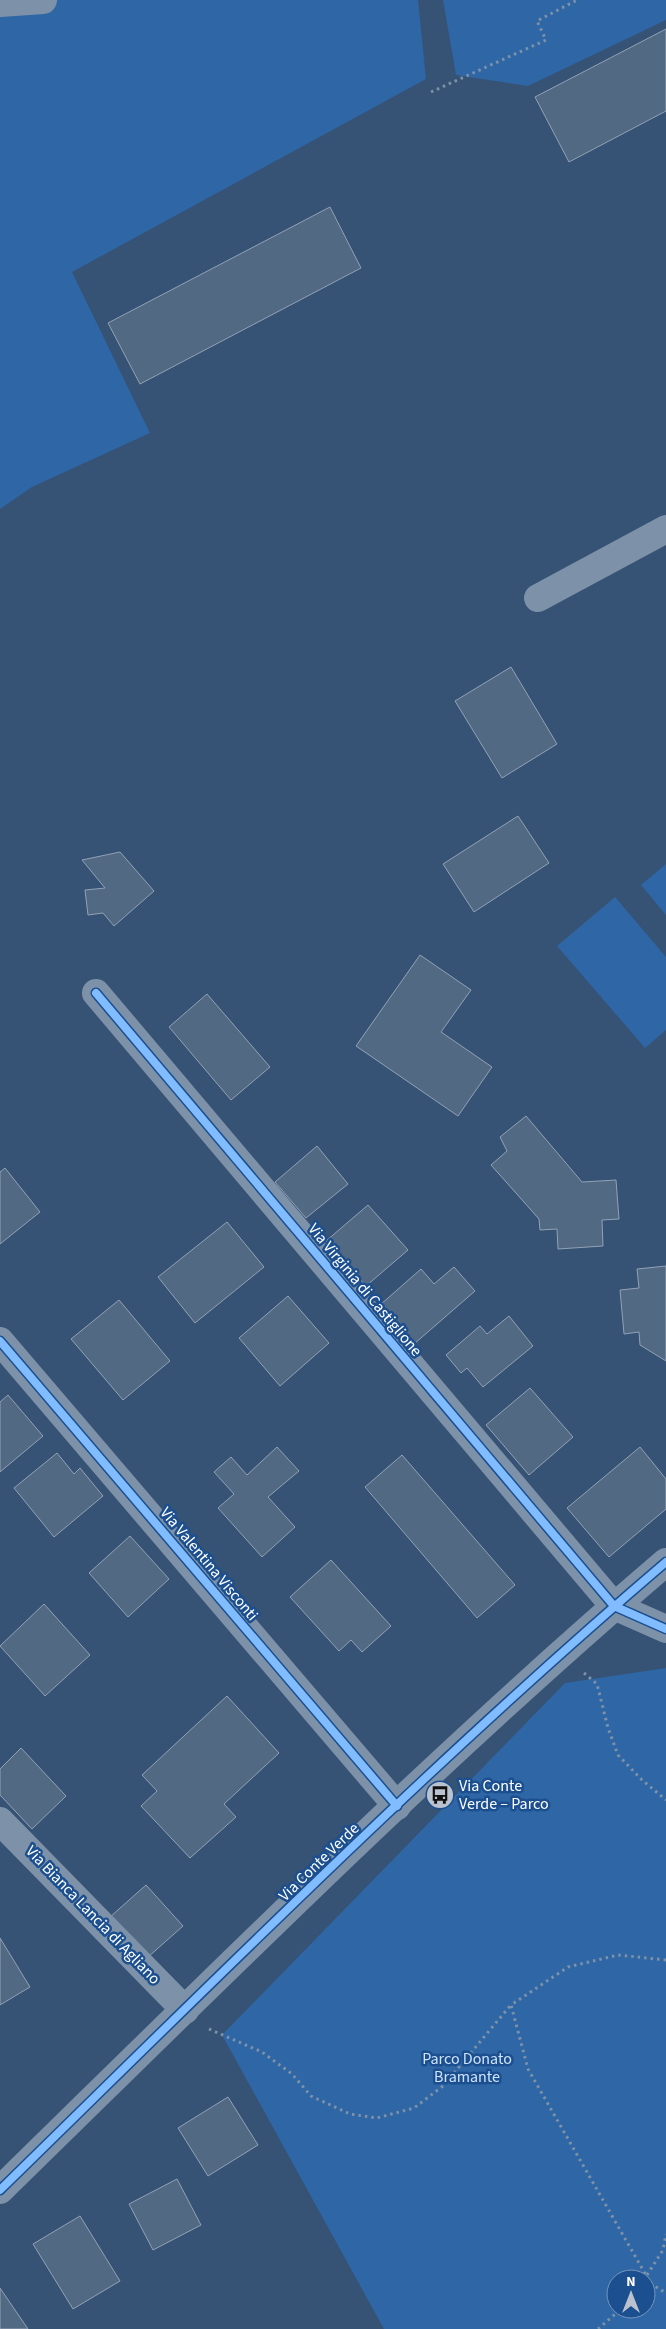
<svg xmlns="http://www.w3.org/2000/svg" width="666" height="2329" viewBox="0 0 666 2329" font-family="'Source Sans 3',sans-serif">
<rect width="100%" height="100%" fill="#365274"/>
<g fill="#2f66a5" fill-rule="evenodd">
<polygon points="43,0 418,0 426,79 72,272 150,433 32,487 0,509 0,3"/>
<polygon points="443,0 666,0 666,20 528,86 456,75"/>
<polygon points="666,864 666,915 641,885"/>
<polygon points="615,897 666,957 666,1030 645,1048 557,946"/>
<path d="M666,1668v661h-282l-162,-294 343,-352zM616,2279h30v30h-30z"/>
</g>
<g fill="#526984" stroke="#92a2b6">
<polygon points="666,29 666,111 569,162 535,97"/>
<polygon points="330,207 361,268 140,384 108,323"/>
<polygon points="511,667 557,744 502,778 455,701"/>
<polygon points="518,816 549,863 474,912 443,864"/>
<polygon points="120,852 154,891 114,926 103,913 88,915 85,890 105,888 82,860"/>
<polygon points="420,955 471,990 441,1032 492,1067 458,1116 356,1046"/>
<polygon points="207,994 270,1067 231,1100 169,1027"/>
<polygon points="526,1116 582,1182 616,1180 619,1219 602,1220 603,1246 558,1249 557,1229 540,1230 539,1219 491,1165 507,1151 500,1137"/>
<polygon points="317,1146 348,1184 306,1218 275,1182"/>
<polygon points="5,1168 40,1212 0,1244 0,1172"/>
<polygon points="368,1205 408,1250 366,1286 326,1241"/>
<polygon points="227,1222 264,1267 195,1323 158,1277"/>
<polygon points="666,1266 666,1361 640,1345 639,1332 624,1334 620,1290 639,1288 637,1269"/>
<polygon points="454,1267 475,1291 414,1344 380,1305 421,1269 434,1284"/>
<polygon points="288,1296 329,1343 280,1386 239,1338"/>
<polygon points="119,1300 170,1361 123,1400 71,1339"/>
<polygon points="509,1316 533,1346 483,1387 467,1368 461,1373 446,1355 480,1326 487,1334"/>
<polygon points="530,1388 573,1437 529,1475 486,1425"/>
<polygon points="8,1395 43,1436 0,1472 0,1402"/>
<polygon points="277,1447 299,1471 268,1497 295,1527 262,1557 218,1508 234,1494 214,1472 231,1457 247,1475"/>
<polygon points="640,1447 666,1479 666,1509 609,1557 567,1508"/>
<polygon points="57,1453 74,1474 80,1468 103,1496 54,1537 14,1488"/>
<polygon points="402,1455 515,1585 477,1618 365,1487"/>
<polygon points="130,1536 169,1579 128,1617 89,1573"/>
<polygon points="331,1560 391,1626 362,1652 351,1640 339,1651 290,1597"/>
<polygon points="44,1604 90,1655 45,1696 0,1646"/>
<polygon points="227,1696 279,1753 224,1804 236,1817 190,1858 141,1806 157,1791 142,1775"/>
<polygon points="21,1748 66,1796 32,1829 0,1795 0,1769"/>
<polygon points="146,1885 183,1926 147,1958 110,1917"/>
<polygon points="0,1938 30,1987 0,2005"/>
<polygon points="228,2097 258,2145 208,2176 178,2128"/>
<polygon points="177,2179 201,2225 153,2250 129,2204"/>
<polygon points="80,2216 120,2281 73,2309 33,2244"/>
<polygon points="0,2288 28,2329 0,2329"/>
</g>
<g fill="none" stroke-linecap="round" stroke-linejoin="round">
<g stroke="#7d92a8" stroke-width="3" stroke-dasharray="2.5 4" stroke-linecap="butt">
<polyline points="431,92 546,40 537,21 577,0"/>
<polyline points="584,1673 597,1684 608,1728 618,1755 642,1780 666,1800"/>
<polyline points="666,1960 618,1955 568,1967 511,2005 528,2069 651,2284 666,2293"/>
<polyline points="209,2029 262,2052 292,2074 311,2096 350,2114 377,2118 414,2108 443,2086 510,2006"/>
<polyline points="647,2275 663,2250 666,2234"/>
<polyline points="598,2329 621,2309"/>
</g>
<g stroke="#7d92a8" stroke-width="28">
<polyline points="538,598 666,529"/>
<polyline points="96,993 614,1606"/>
<polyline points="0,1341 397,1806"/>
<polyline points="0,1821 185,2010"/>
</g>
<g stroke="#7d92a8" stroke-width="28">
<polyline points="0,3 43,0"/>
<polyline points="614,1606 666,1629"/>
<path d="M0,2190c218,-213 434,-430 666,-628"/>
</g>
<defs>
<g id="cycleway">
<polyline points="96,993 614,1606 666,1629"/>
<polyline points="0,1341 397,1806"/>
<path d="M0,2190c218,-213 434,-430 666,-628"/>
</g>
</defs>
<use href="#cycleway" stroke="#1b4f8f" stroke-width="11"/>
<use href="#cycleway" stroke="#80bcff" stroke-width="8"/>
</g>
<defs>
<symbol id="bus-disc" viewBox="-11 -11 22 22"><circle r="9.5" fill="#b9c2ce" stroke="#1b4f8f"/><path d="M-5-6H5V4H4V6H2V4H-2V6H-4V4H-5ZM-3.5-4V0h7V-4ZM-3.5 1.2v1.5H-2V1.2ZM2 1.2v1.5H3.5V1.2Z" fill="#111"/></symbol>
</defs>
<g fill-rule="evenodd">
<use href="#bus-disc" x="424" y="1779" width="32" height="32"/>
</g>
<g text-anchor="middle" dominant-baseline="central" stroke-width="5" stroke-linejoin="round" paint-order="stroke">
<g font-size="16" fill="#fff" stroke="#1b4f8f">
<text transform="translate(365 1290) rotate(50)">Via Virginia di Castiglione</text>
<text transform="translate(209 1564) rotate(50)">Via Valentina Visconti</text>
<text transform="translate(319 1862) rotate(-44)">Via Conte Verde</text>
<text transform="translate(93 1915) rotate(46)">Via Bianca Lancia di Agliano</text>
</g>
<g font-size="16" fill="#fff" stroke="#1b4f8f" text-anchor="start">
<text x="459" y="1786">Via Conte<tspan x="459" dy="18">Verde – Parco</tspan></text>
</g>
<g font-size="16" fill="#cfe3fa" stroke="#1b4f8f">
<text x="467" y="2059">Parco Donato<tspan x="467" dy="18">Bramante</tspan></text>
</g>
</g>
<g transform="translate(631 2294)"><circle r="24" fill="#1b4f8f" stroke="#7695bc"/>
<path d="M0-4L9 19L0 12L-9 19Z" fill="#b9c2ce"/>
<text y="-8" font-size="14" font-weight="bold" text-anchor="middle" fill="#ffffff">N</text>
</g>
</svg>
